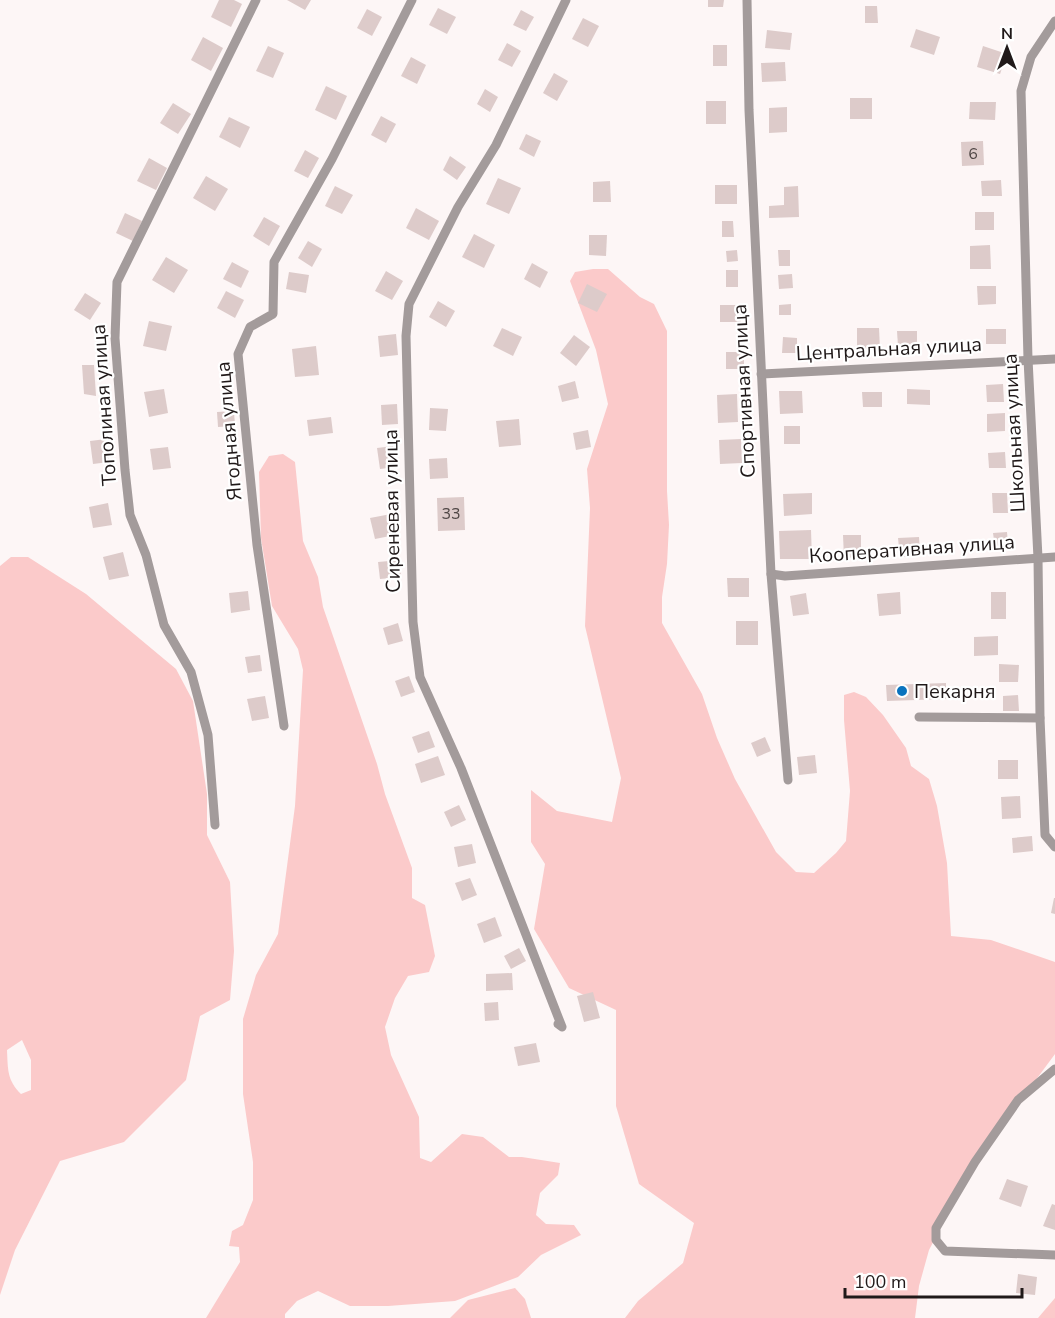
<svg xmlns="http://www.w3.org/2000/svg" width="1055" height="1318" viewBox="0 0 1055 1318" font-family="'Nunito Sans',sans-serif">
<rect width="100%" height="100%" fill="#fdf6f6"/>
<g fill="#fbcaca" fill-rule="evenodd">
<polygon points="593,269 608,269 640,297 654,304 667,331 667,491 669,525 667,564 662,597 662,623 702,694 717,738 735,779 776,852 796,872 814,873 836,853 846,841 850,791 844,720 844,695 854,692 866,697 883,715 906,748 911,766 929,779 937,806 947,863 951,936 991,940 1055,962 1055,1054 975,1162 929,1250 919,1286 915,1318 625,1318 638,1301 683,1263 694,1223 639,1184 616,1106 616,1010 569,988 534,929 545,864 531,842 531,790 557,811 612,822 621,778 585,626 590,508 587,469 608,404 596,350 570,281 575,272"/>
<polygon points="283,454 295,462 303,541 318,577 323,607 377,764 385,794 412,868 412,898 425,905 435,956 429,972 408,976 395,998 385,1027 391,1055 419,1117 420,1158 431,1162 462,1134 483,1137 509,1157 522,1157 560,1163 558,1175 540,1193 536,1215 546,1224 574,1225 581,1235 541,1255 518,1277 455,1301 388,1306 350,1306 318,1291 297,1301 285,1314 285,1318 206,1318 240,1262 239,1247 229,1246 232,1231 243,1225 253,1200 253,1162 243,1094 243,1019 256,975 278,934 295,806 303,670 298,649 272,606 261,538 259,472 269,456"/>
<path d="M11,557h17l58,37 90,75 17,32 14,93v41l23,47 4,69 -4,49 -30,16 -14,64 -62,62 -64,19 -45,89 -15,45v-729zM22,1040l9,20v30l-10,4c-14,-14 -13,-24 -14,-44z"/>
<polygon points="515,1288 525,1299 531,1318 450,1318 468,1300"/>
<polygon points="1055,1298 1055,1318 1038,1318"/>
</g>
<g fill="#ddcbca">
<polygon points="219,0 234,0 242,4 231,27 211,17"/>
<polygon points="287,0 311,0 305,10"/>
<polygon points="708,0 724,0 723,7 708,7"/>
<polygon points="865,6 877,6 878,23 865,23"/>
<polygon points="438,8 456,17 447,34 429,25"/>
<polygon points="367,9 382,17 372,36 357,28"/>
<polygon points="521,10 534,17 526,31 513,25"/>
<polygon points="583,18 599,26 588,47 572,39"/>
<polygon points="916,29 940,37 934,55 910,47"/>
<polygon points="767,30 792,33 790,50 765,48"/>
<polygon points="203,37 223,48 211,71 191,60"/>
<polygon points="507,43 521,51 512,67 498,60"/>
<rect x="713" y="45" width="14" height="21"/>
<polygon points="268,46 284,53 273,78 256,71"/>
<polygon points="983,46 1007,54 1000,74 977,67"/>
<polygon points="411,57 426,65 417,84 401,76"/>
<polygon points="785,62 786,81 762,82 761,63"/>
<polygon points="554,73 568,81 557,101 543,93"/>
<polygon points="326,86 347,96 336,120 315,110"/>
<polygon points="485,89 498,97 490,112 477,104"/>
<rect x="850" y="98" width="22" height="21"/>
<rect x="706" y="101" width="20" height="23"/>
<polygon points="970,102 996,102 995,120 969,119"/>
<polygon points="173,103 191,114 178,134 160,123"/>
<polygon points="787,107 787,132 769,133 769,108"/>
<polygon points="381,116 396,124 386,143 371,135"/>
<polygon points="229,117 250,127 240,148 219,137"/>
<polygon points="526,134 541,141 534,157 519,149"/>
<polygon points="983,141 984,165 962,166 961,142"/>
<polygon points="305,150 319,158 308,178 294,171"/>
<polygon points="450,156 466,167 457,180 443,170"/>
<polygon points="149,158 167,168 156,190 137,181"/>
<polygon points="206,176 228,189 215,211 193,198"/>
<polygon points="498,178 521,188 509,214 486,204"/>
<polygon points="1001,180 1002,196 982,196 981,181"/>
<polygon points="610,181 611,202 593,202 593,182"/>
<rect x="715" y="185" width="22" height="19"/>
<polygon points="335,186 353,195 342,214 325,206"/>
<polygon points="798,186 799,217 769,218 769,206 784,205 784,187"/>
<polygon points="416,208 439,221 429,240 406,228"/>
<rect x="975" y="212" width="19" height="18"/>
<polygon points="125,213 142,221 133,241 116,233"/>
<polygon points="264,217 280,226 269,246 253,236"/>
<polygon points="722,221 733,221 734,237 722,237"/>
<polygon points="474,234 495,245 484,268 462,257"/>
<polygon points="589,235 607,235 606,256 589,255"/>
<polygon points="308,241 322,249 312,267 298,258"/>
<polygon points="990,245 991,269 970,269 970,246"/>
<polygon points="737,250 738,261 727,262 726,251"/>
<polygon points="778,250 790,250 790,266 779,266"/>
<polygon points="166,257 188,270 174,293 152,280"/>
<polygon points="232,262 249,271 241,288 223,279"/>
<polygon points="532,263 548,272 540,288 524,279"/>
<rect x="726" y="270" width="12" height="17"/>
<polygon points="386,271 403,281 392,300 375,291"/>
<polygon points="289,272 309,275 306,293 286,289"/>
<polygon points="792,274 793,288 779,289 778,275"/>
<polygon points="587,284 607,294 597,312 578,303"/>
<polygon points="977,286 996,286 996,304 978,305"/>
<polygon points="226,291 244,300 235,318 217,308"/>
<polygon points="85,293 101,303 90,320 74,310"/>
<polygon points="438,301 455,311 446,327 429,317"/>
<polygon points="791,304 791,315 779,315 779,305"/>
<rect x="720" y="305" width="21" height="17"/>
<polygon points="149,321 172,326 166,351 143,346"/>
<polygon points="502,328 522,337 513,356 493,346"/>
<polygon points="857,328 879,328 880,349 857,349"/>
<rect x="986" y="329" width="20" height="15"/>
<polygon points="897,331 917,331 917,346 898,346"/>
<polygon points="396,334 398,355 380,357 378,336"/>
<polygon points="574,335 590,347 576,366 560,353"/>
<polygon points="783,337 797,338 797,353 782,353"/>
<polygon points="316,346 319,375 295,377 292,349"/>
<rect x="726" y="352" width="18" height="17"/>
<polygon points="82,365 94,365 96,396 84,394"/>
<polygon points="575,381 579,398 562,402 558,386"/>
<polygon points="1003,384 1004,402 987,402 986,385"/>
<polygon points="164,389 168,413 149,417 144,392"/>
<polygon points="907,389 930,390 930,405 907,404"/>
<polygon points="779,391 802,391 803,413 780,414"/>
<polygon points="862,392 882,392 882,407 863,407"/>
<polygon points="737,394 738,422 718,423 717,395"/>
<polygon points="397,404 398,424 382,425 381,405"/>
<polygon points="430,408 448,409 446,431 429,430"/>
<polygon points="234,411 235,426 218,427 217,412"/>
<polygon points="1005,413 1005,431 987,432 987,414"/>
<polygon points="331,417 333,433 309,436 307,420"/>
<polygon points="519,419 521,445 499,447 496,421"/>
<rect x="784" y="426" width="16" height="18"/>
<polygon points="588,430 591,447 576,450 573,433"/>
<polygon points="106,439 109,462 93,464 90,441"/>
<polygon points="741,439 742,463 720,464 719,440"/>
<polygon points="393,446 396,467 380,469 377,448"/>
<polygon points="168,447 171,468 153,470 150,449"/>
<polygon points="1005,452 1006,468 989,468 988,453"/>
<polygon points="447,458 448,478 430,479 429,459"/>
<polygon points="812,493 812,514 784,516 783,494"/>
<polygon points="992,493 1007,493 1008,513 993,513"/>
<polygon points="464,497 465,530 438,531 437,498"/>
<polygon points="108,503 112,525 93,528 89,507"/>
<polygon points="391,514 395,535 375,539 370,518"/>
<polygon points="811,530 812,559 780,559 779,531"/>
<polygon points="1007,532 1008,544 995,546 993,533"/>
<polygon points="843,535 861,535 861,557 844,558"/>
<polygon points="919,537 920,555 900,557 898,538"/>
<polygon points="123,552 129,576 109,580 103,557"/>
<polygon points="400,560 401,577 380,579 378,562"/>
<polygon points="727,578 749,578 749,597 728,597"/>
<polygon points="248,591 250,610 231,613 229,593"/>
<polygon points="900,592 901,614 879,616 877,594"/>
<rect x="991" y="592" width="15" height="27"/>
<polygon points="806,593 809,614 793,616 790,596"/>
<rect x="736" y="621" width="22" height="24"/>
<polygon points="398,623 403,641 388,645 383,628"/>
<polygon points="998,636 998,655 974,656 974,637"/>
<polygon points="260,655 262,671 248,673 245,657"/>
<polygon points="999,664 1019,665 1018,682 999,682"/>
<polygon points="409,676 415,692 401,697 395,681"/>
<polygon points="946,683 946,699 887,701 886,685"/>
<polygon points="1018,695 1019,711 1003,711 1003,696"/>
<polygon points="265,696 269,718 252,721 247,699"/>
<polygon points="429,731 435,747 418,753 412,737"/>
<polygon points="765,737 771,751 757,757 751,743"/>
<polygon points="815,755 817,773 799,775 797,757"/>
<polygon points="438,756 445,775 421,783 415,764"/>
<rect x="998" y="760" width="20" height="19"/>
<polygon points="1020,796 1021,818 1002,819 1001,797"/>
<polygon points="459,805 466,820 451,827 444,812"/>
<polygon points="1032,836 1033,851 1013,853 1012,838"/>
<polygon points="472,844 476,863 458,867 454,847"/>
<polygon points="470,878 477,895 462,901 455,883"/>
<polygon points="1054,898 1055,898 1055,914 1051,913"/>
<polygon points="495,917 502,936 484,943 477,924"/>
<polygon points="519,948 526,961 511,969 504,956"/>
<polygon points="512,973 513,990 486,991 486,974"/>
<polygon points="593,992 600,1018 584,1022 577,996"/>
<polygon points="498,1002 499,1020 485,1021 484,1003"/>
<polygon points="536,1043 540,1062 518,1066 514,1047"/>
<polygon points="1007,1179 1028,1186 1021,1207 999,1199"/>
<polygon points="1052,1204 1055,1205 1055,1230 1043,1226"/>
<polygon points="1018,1274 1037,1277 1035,1295 1016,1293"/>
</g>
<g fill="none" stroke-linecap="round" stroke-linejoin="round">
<g stroke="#a39b9b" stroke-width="9">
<polyline points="747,0 749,110 771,574 788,780"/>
<polyline points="1055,21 1031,57 1021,91 1028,359 1038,558 1040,718 1045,835 1055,847"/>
<polyline points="761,374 1055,359"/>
<polyline points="771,574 785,576 1055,557"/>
<polyline points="919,717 1040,718"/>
<polyline points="284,726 257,545 238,354 250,327 273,314 274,262 332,159 412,0"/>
<polyline points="215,825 208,735 191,672 164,625 146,555 130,515 125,470 115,338 117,282 256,0"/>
<polyline points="558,1024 562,1027 461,768 420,677 413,622 406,336 409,304 458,207 496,145 566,0"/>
<polyline points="1055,1069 1018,1100 975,1162 936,1228 936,1240 945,1251 1055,1255"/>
</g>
</g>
<circle fill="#0a73be" stroke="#fff" stroke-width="2" cx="902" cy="691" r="6"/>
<g text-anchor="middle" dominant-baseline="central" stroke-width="4.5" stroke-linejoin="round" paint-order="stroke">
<g font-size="16" fill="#4f4645">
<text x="973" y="154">6</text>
<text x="451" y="514">33</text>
</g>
<g font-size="20" fill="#201919" stroke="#fff">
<text transform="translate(889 349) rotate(-3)">Центральная улица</text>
<text transform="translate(744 391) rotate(-93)">Спортивная улица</text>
<text transform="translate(104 405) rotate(-94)">Тополиная улица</text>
<text transform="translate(229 431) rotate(-95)">Ягодная улица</text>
<text transform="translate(1014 433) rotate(-93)">Школьная улица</text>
<text transform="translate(392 511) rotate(-91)">Сиреневая улица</text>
<text transform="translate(912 549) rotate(-4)">Кооперативная улица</text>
</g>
<g font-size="20" fill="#201919" stroke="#fff" text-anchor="start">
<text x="914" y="691">Пекарня</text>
</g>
</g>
<g transform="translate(1007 48)" stroke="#ffffff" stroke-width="4.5" paint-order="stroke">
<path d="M0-4.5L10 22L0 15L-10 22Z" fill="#201919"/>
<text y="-9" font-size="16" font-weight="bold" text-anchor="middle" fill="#201919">N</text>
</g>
<path d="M845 1288v9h177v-9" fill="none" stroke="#201919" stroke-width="3"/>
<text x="854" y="1288" font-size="18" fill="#201919" stroke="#ffffff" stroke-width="4.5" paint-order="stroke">100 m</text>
</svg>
